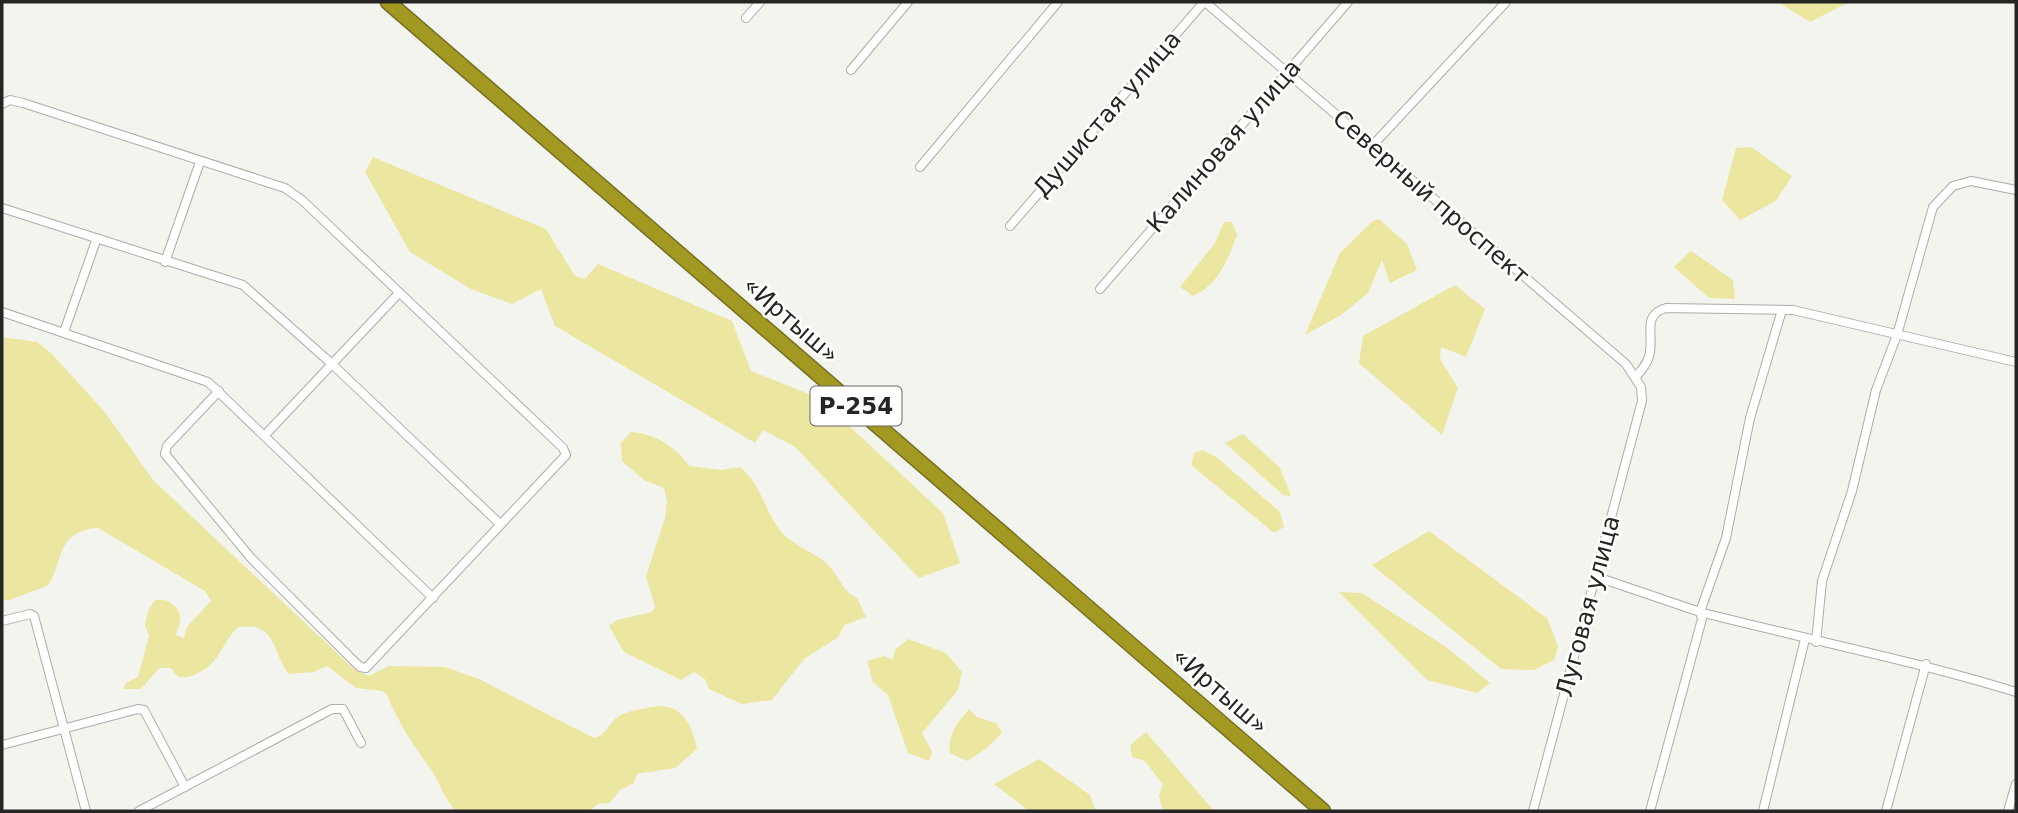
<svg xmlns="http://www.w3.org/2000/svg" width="2018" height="813" viewBox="0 0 2018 813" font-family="'DejaVu Sans',sans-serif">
<rect width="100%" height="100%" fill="#f4f4ef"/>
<g fill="#ebe7a0">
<polygon points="1778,2 1849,2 1810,22"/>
<polygon points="1751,147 1792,176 1776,201 1740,220 1722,200 1736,148"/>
<polygon points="373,157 546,229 575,276 585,279 598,264 732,321 751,371 819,398 943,513 960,563 919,578 795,447 763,430 755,443 555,326 541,289 512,304 471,289 410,252 365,172"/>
<polygon points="1379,219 1407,244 1417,270 1390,283 1382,260 1368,293 1341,315 1305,335 1340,253 1373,221"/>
<path d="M1224,222h8l5,13c-9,25 -19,50 -44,61l-13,-9 35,-44z"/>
<polygon points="1691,251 1733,280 1735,299 1709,298 1674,267"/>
<polygon points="1455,285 1485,309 1466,357 1441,347 1440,359 1458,388 1442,435 1359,363 1363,336"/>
<path d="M2,337l35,5 14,11 53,58 50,70 200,188 15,7 20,-10 56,1 34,12 115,59c13,-3 15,-16 25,-22 8,-5 18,-6 27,-8 33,-8 45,11 51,41l-22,19 -38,6 -3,9 -14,7 -10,13 -12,1 -8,7h-134c-14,-14 -17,-32 -28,-46 -12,-15 -36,-53 -41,-71l-5,-3 -26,-3 -29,-22 -14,6 -25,2c-16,-24 -12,-52 -50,-47 -19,19 -16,36 -44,48 -12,4 -16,4 -23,-7h-12l-18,21h-18l4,-7 11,-5 11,-41 -4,-11 3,-14 7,-11c11,-3 25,6 25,18 1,5 -3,12 -4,17l8,3 3,-11 24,-26 -6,-10 -107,-63c-41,3 -34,30 -49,57l-39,15h-8z"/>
<path d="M631,432c22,1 46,15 58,34l33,4 18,-3c20,17 24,39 37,59 13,19 32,23 48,36 14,11 15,28 32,36l9,19 -21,8 -8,13 -33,21 -32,41 -30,4 -33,-15 -4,-10 -11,-7 -13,8 -57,-28 -15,-26 8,-6 35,-8 3,-5 -9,-31 19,-58 2,-16 -3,-14 -20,-8 -22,-19 -1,-18z"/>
<polygon points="1243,434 1280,468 1291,496 1283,495 1225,443"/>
<polygon points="1202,450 1215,456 1280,512 1284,527 1274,533 1191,465 1194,453"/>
<polygon points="1429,531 1547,618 1558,646 1555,659 1535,670 1501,669 1372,565"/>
<polygon points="1339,592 1362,593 1446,647 1490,683 1477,693 1427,680"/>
<polygon points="908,639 946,653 962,672 958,690 922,733 932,752 929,761 908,753 888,695 873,682 867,661 884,656 893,660 895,650"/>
<path d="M969,709l8,8 19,6 6,10 -16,16 -19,12 -17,-8c-2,-20 7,-29 19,-44z"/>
<polygon points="1146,732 1214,811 1163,811 1159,796 1163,785 1145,761 1132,757 1130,745"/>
<polygon points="1039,759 1090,795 1096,811 1029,811 994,784"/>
</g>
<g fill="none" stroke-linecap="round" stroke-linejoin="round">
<defs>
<g id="street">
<polyline points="1205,2 1626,364 1641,387 1642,401 1533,811"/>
<polyline points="746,18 760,2"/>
<polyline points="851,70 908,2"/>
<polyline points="2,104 10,100 23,103 285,188 302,200 563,448 566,455 366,668 360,667 251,558 165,454 167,446 219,391"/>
<polyline points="1372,146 1506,2"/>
<polyline points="920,167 1058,2"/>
<polyline points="2,208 243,285 332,364 500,524"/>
<polyline points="1010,226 1204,2"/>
<polyline points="165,262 200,162"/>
<polyline points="1100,289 1348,2"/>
<path d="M1782,310l-32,108 -24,120 -26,74c105,27 212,48 316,80"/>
<polyline points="2,312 208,382 433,598"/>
<polyline points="64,332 97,238"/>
<path d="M1636,377c6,-8 13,-15 14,-25 3,-19 -7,-38 16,-44l127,2 223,52"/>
<polyline points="265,435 399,293"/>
<polyline points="1597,577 1700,612 1702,619 1650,811"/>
<polyline points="2,621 30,614 34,616 86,811"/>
<polyline points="1816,642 1822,581 1852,491 1876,390 1897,335 1933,207 1953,186 1971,181 2016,190"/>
<polyline points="2,745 138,709 144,710 185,787"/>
<polyline points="139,811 332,709 343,709 361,743"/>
<polyline points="1763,811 1805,639"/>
<polyline points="1886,811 1926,664"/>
<polyline points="2008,811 2016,784"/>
</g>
<polyline id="highway" points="388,2 1323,811"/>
</defs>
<use href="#street" stroke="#acaca8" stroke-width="10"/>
<use href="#highway" stroke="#767022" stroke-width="17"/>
<use href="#street" stroke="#fff" stroke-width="8"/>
<use href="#highway" stroke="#a19921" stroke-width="14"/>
</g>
<g text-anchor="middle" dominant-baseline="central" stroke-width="5" stroke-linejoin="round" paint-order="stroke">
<rect fill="#fffffe" stroke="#666665" stroke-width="2" x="810.5" y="386.5" width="91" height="39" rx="5"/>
<g font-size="23" font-weight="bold" fill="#252524">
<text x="856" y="406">Р-254</text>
</g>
<g font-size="24" fill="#252524" stroke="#fffffe">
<text transform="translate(1107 114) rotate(-49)">Душистая улица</text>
<text transform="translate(1224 146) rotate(-49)">Калиновая улица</text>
<text transform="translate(1431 197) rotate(41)">Северный проспект</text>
<text transform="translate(791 320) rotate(41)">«Иртыш»</text>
<text transform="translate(1588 606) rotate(-75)">Луговая улица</text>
<text transform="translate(1220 691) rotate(41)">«Иртыш»</text>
</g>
</g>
<rect width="2018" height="813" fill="none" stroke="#252524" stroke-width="7"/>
</svg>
